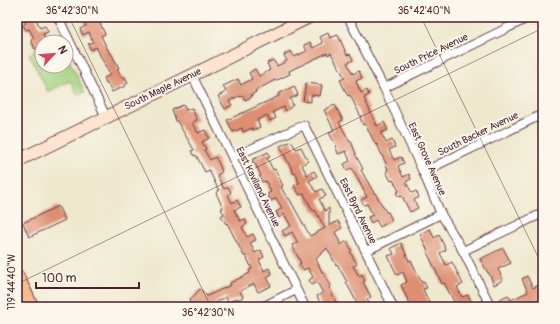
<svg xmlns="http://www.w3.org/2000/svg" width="560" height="324" viewBox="0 0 560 324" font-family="Pangolin,sans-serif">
<rect width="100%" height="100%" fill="#fbf7ec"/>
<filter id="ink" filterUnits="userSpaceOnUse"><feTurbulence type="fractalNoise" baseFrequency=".025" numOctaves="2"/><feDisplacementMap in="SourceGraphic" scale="8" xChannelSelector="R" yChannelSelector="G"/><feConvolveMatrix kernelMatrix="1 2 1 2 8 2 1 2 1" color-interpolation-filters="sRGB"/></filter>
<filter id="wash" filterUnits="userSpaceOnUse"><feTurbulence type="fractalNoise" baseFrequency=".012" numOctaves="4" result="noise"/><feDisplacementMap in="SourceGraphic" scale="16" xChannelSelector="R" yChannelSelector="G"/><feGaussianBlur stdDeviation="0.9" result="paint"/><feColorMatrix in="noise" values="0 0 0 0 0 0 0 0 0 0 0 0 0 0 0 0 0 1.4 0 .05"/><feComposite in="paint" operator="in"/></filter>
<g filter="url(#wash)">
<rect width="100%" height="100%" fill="#eee8cd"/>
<polygon fill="#a3d07e" stroke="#767854" points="42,47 42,66 66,66 66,54 85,92 78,95 70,81 48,92 29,54"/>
<g id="blocks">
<g fill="#de8f72">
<polygon points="23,17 35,17 40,28 45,26 48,32 43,34 45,40 42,42 42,45 35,49 31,40 34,38 29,29 26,30 23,25 26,23"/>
<polygon points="82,17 97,17 105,34 101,36 110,54 111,53 119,68 117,69 122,78 125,77 128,83 125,85 125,86 112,92 108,84 107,85 104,78 110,75 96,47 91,50 88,44 93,42 89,32 83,35 80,29 86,26"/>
<polygon points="328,33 330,38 338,35 347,55 350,54 353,60 347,63 353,74 359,71 362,78 356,81 361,93 367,90 369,95 364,98 377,126 384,122 388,130 381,133 386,143 392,140 395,147 389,150 394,160 401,157 404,163 398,166 403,177 409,174 411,179 406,182 412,193 416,191 419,197 414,200 418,208 410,212 402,196 399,197 396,193 399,191 393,180 391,181 386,172 388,170 386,164 377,144 376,145 365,124 363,125 360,117 361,117 350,95 348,96 340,80 345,78 331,53 328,55 327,53 289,71 290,74 275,81 275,80 255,91 256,92 251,95 252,97 245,100 243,96 240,97 239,96 229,101 232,105 225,109 218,96 226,92 223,86 238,79 241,85 252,79 249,73 255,69 259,76 270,70 267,63 273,60 277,66 287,61 284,55 291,51 294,57 307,51 304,45 310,42 313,48 323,43 320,37"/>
<polygon points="306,83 322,85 320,96 311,95 311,102 303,101"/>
<polygon points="294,86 298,95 290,99 293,105 286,111 284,107 273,112 276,118 270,121 267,115 257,120 260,127 253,130 252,128 243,132 242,128 233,132 227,120 279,96 278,94"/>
<polygon points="183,105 186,110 192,108 197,120 192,123 198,133 205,130 209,138 202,142 206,149 204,150 210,160 215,157 219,164 222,172 217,175 224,189 228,187 231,192 228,195 232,203 237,200 241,207 234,210 240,221 245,219 247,224 242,227 247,237 253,234 256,240 250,243 255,253 261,250 264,257 259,260 264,271 269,268 272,274 267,277 271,286 258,292 254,284 240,291 243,297 238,300 238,298 228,302 226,297 218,301 212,307 195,307 189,301 200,289 207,296 231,285 230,283 250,273 249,270 252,269 246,256 244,256 227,223 226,224 221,216 224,214 221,209 223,208 216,193 219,191 209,170 205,172 196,155 194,156 191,151 194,150 177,121 176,121 172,110"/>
<polygon points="335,105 343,120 339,122 350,142 351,141 356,154 355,154 363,169 361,170 374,193 375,193 386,212 388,212 392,220 380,227 376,220 371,223 368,217 373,215 367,204 364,205 361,200 367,197 352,168 347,170 344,164 350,161 346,151 338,154 336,147 337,147 329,133 334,130 324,110"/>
<polygon points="291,141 296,149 301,147 308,161 302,165 307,175 314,171 317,176 309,181 316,192 322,189 326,196 319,199 325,211 329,208 329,226 338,221 342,228 335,232 341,245 347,241 352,251 350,252 357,264 353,266 359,276 362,274 365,281 363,282 371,297 367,299 371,307 359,307 346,282 347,282 337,264 336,265 327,248 316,259 322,272 323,272 331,286 329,287 338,307 322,307 317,296 323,293 317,282 312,285 309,280 313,277 308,268 303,270 299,264 301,263 292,245 298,243 292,232 285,236 282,231 291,226 284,214 279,218 276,212 282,208 276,198 271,201 267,194 271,192 266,181 262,182 259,177 261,176 255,163 254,164 252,160 268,152 270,157 267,158 273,170 275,169 283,186 281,187 287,198 289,198 310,236 325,228 315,210 313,211 304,194 300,195 294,186 299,183 296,173 294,174 280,146"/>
<polygon points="58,206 65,220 29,237 23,223"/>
<polygon points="430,229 434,238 439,235 446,250 440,253 446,265 452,262 463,284 457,287 462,297 468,295 471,301 465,304 466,307 457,307 444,283 442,284 427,252 428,251 420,234"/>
<polygon points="401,243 409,261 411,260 422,283 424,282 427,288 423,289 431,307 412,307 406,296 401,285 407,282 403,272 397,275 388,256 394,254 391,248"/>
<polygon points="503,248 511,263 498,269 503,280 494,285 489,273 488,273 480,259"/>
<polygon points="527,276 533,288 541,284 543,288 543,299 537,301 536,300 520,307 504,307 500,299 508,295 511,300 528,292 522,279"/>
</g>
</g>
</g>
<g filter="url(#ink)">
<use href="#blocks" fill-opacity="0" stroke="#633d43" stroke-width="1"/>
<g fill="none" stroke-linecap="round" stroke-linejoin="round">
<defs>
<g id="minor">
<polyline points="58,17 106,117"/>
<polyline points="348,17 384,88 423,172 441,214 463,251 491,307"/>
<polyline points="192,75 305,307"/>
<polyline points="384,88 530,17"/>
<polyline points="233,157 304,125 393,307"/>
<polyline points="423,172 543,114"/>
<polyline points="366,251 441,214"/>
<polyline points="463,251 543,213"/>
<polyline points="262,307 296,290"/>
</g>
<polyline id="secondary" points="17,161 217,63 309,17"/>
<polyline id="primary" points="17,276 32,307"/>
</defs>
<use href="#minor" stroke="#633d43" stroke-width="10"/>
<use href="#secondary" stroke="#633d43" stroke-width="14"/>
<use href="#primary" stroke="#633d43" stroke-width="15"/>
<use href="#minor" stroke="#fff" stroke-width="8"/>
<use href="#secondary" stroke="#fde4d1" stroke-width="12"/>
<use href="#primary" stroke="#fabb8c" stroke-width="13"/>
</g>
</g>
<path fill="none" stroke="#4a1f2b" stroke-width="1" stroke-opacity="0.45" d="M69,17l142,290M421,17l122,250M17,284l526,-256"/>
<g text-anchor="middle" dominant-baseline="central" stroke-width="4" stroke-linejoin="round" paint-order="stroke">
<g font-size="10" fill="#4a1f2b" stroke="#fbf7ec">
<text transform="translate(431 54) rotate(-26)">South Price Avenue</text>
<text transform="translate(163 89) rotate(-26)">South Maple Avenue</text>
<text transform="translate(478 134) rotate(-26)">South Backer Avenue</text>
<text transform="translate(427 159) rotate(66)">East Grove Avenue</text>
<text transform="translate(258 187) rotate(64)">East Kaviland Avenue</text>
<text transform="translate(358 211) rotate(64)">East Byrd Avenue</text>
</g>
</g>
<rect width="560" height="324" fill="none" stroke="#fbf7ec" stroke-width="44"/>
<g transform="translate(54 54) rotate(64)"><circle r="19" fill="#fbf7ec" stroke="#b4a19f"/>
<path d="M0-3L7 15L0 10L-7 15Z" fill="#d1495b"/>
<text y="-6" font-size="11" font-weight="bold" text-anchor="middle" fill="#4a1f2b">N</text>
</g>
<path d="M36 282v6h103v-6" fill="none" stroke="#4a1f2b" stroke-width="2"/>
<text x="42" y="282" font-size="12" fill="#4a1f2b" stroke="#fbf7ec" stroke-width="3" paint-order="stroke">100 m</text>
<rect x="22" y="22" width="516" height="280" fill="none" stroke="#4a1f2b" stroke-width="1.5"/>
<g font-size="10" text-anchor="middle" fill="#4a1f2b">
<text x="72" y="14">36°42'30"N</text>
<text x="424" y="14">36°42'40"N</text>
<text transform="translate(11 282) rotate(-90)" y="4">119°44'40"W</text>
<text x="208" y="316">36°42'30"N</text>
</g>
</svg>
